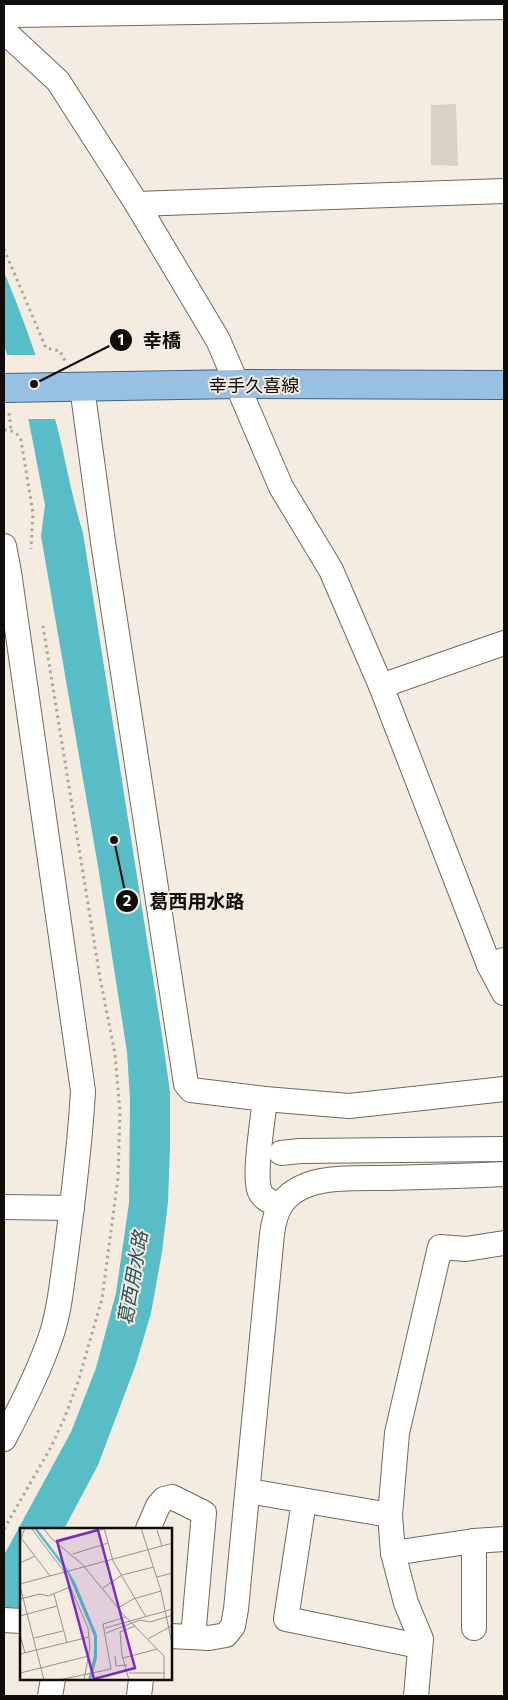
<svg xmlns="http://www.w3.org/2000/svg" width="508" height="1700" viewBox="0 0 508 1700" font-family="Commissioner,'Noto Sans JP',sans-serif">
<rect width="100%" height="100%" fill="#f5ece1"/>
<path fill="#58bdc6" d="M4,272c21,50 39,101 53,154 9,36 15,72 26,107l79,502 8,57v55l-2,55 -6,50 -11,61 -15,51 -38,101 -34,64h-43v75l-17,31v-80l67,-123 25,-64 20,-75 13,-90 1,-104 -3,-47 -29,-186 -57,-330 4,-31 -16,-83 -25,-77z"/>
<polygon fill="#f5ece1" points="5,355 38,355 57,419 25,419"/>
<polygon fill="#d9d1c6" points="456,104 458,166 431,165 431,105"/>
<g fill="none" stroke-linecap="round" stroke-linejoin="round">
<defs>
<g id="minor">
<polyline points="13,15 504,7"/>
<polyline points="4,31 58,81 137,204 218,340 281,487 331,570 381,686 489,965 504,960"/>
<polyline points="137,204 504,191"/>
<polyline points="82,387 103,542 186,1084 191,1090 265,1099 349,1106 504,1089"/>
<path d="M4,546l5,26 74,519c-3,55 -10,109 -17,163 -4,27 -6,56 -15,82 -12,36 -30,70 -47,103"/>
<polyline points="381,686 504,643"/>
<polyline points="489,965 504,993"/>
<path d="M265,1099c-2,20 -11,73 -6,90 2,9 12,13 20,17"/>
<polyline points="281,1153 300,1151 504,1149"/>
<polyline points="4,1207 72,1208"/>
<polyline points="248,1491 390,1515"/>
<polyline points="304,1501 286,1619 419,1646"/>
<polyline points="148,1529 158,1506 164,1499 172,1497 204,1513 193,1637"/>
<polyline points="474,1541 474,1628"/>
<polyline points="393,1553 474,1541 504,1539"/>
<polyline points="4,1620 21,1621"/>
<path d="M171,1636l38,2 17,-3 7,-9 3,-17 36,-375c3,-24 11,-40 35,-49 20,-8 54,-7 76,-7 40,-1 81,-2 121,-4"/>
<polyline points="50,1696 53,1679"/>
<polyline points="139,1696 141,1679"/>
<polyline points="416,1696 421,1639 406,1603 393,1553 390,1515 397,1433 440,1247 466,1249 504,1243"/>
</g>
<polyline id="major" points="4,388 238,384 504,385"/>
</defs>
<use href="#minor" stroke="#70695f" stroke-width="26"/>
<use href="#major" stroke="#3b6689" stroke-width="30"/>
<g stroke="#aca59c" stroke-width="3" stroke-dasharray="2.5 4" stroke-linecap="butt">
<polyline points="4,249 46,348 60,351 65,361"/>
<polyline points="9,413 11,430"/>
<path d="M4,430c8,0 14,3 17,10l12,73 -2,36"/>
<polyline points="4,1529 51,1447 64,1419 78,1382 102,1299 118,1178 120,1112 115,1054 100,978 43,626"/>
</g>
<use href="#minor" stroke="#fff" stroke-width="24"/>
<use href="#major" stroke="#98c0e2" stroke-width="28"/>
</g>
<g text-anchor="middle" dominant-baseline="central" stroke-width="4" stroke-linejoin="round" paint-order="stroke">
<g font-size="18" fill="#0f0c09" stroke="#f5ece1">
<text x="254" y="385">幸手久喜線</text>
</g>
<g font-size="19" font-style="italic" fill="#255256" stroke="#f5ece1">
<text transform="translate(132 1278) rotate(-80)">葛西用水路</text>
</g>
</g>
<g transform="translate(20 1528)">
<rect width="152" height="152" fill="#f5ece1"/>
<path d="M43,34l12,20 22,53v23l-6,22h-3l6,-24v-20z" fill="#58bdc6"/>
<path fill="none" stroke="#58bdc6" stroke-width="2.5" d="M15,0l29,38"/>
<path fill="none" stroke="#99928b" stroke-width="1" d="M5,0l-4,10 29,38M11,0l32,42 25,58 2,20 -6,32M23,0l10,12 29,24 36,44 15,-9 28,-8M84,0l9,33 33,56M121,0l20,63 12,58M137,2l5,16M38,14l46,-13M53,26l35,-11M0,35l15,-7M137,49l16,-4M0,56l153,-41M0,58l24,94M83,60l19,-13 32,-8M34,66l13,49M0,71l20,-5 8,2 22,-9M98,81l46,47v24M0,88l37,-10M85,100l68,-19M86,105l34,-13 10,2 23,-7M0,107l5,18M14,110l29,-7M128,111l25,-14M0,126l69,-17M95,128l1,10 11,-1M103,130l34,-9M0,145l69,-17M109,145h36M39,152l52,-11 -8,-45 23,-7M109,152l-7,-25 -2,-23 15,-6"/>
<path fill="#7b2cbf" fill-opacity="0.15" stroke="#7b2cbf" stroke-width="2.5" d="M78,2l37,138 -41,11 -37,-138z"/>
<rect width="152" height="152" fill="none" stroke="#0f0c09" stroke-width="2.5"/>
</g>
<path fill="none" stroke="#0f0c09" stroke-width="2" d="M34 384L121 340M114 840L127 901"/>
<g fill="#0f0c09" stroke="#f5ece1" stroke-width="2">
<circle cx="34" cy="384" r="5"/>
<circle cx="114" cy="840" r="5"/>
<circle cx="121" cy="340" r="12"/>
<circle cx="127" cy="901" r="12"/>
</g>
<g font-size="15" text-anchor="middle" font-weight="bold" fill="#fff">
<text x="121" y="345">1</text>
<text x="127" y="906">2</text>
</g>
<g font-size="19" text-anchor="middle" font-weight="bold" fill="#0f0c09" stroke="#f5ece1" stroke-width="4" stroke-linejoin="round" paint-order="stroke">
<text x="162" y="347">幸橋</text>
<text x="197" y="908">葛西用水路</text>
</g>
<rect width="508" height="1700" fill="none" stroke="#0f0c09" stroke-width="10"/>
</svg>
